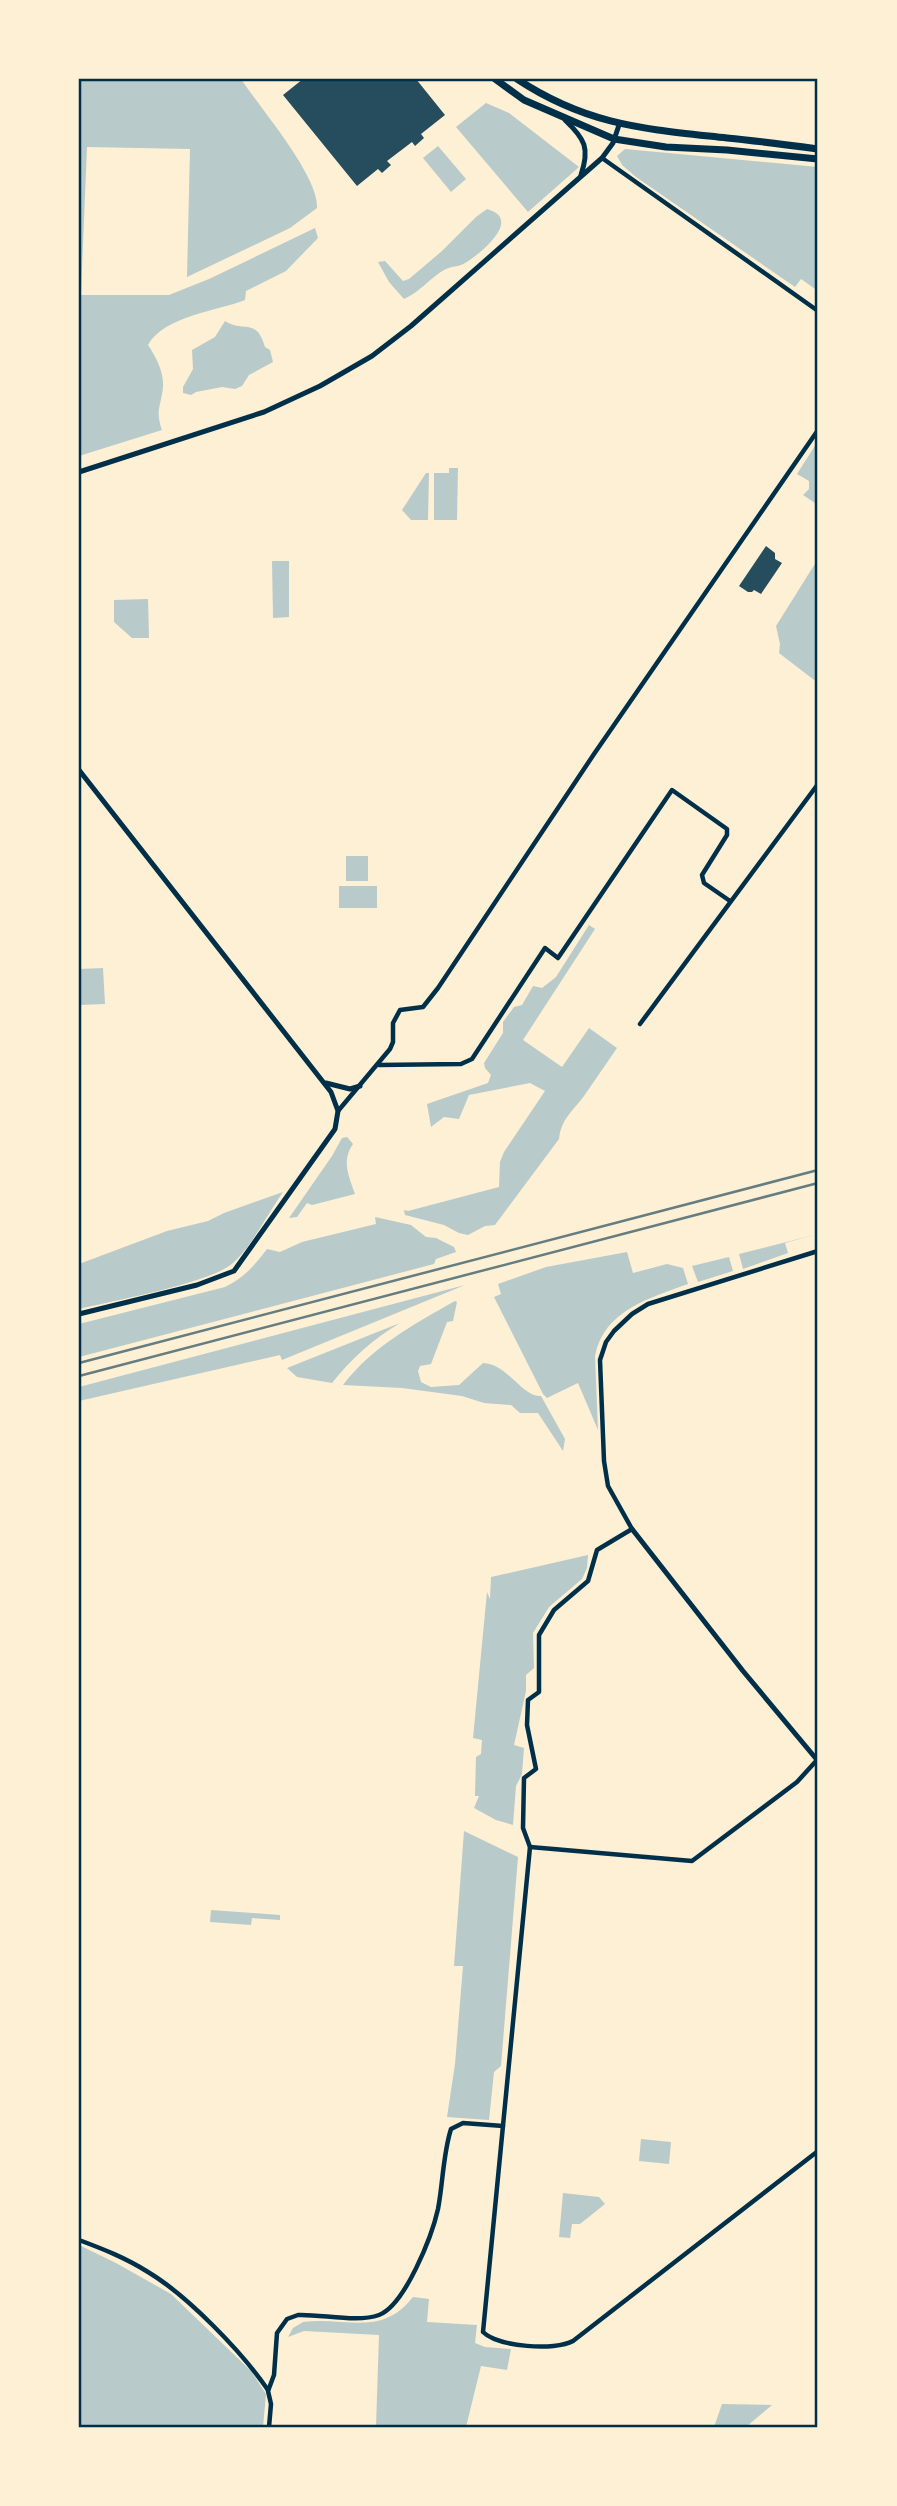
<svg xmlns="http://www.w3.org/2000/svg" width="897" height="2506" viewBox="0 0 897 2506" font-family="'Nunito Sans',sans-serif">
<rect width="100%" height="100%" fill="#fdf0d5"/>
<g fill="#b9caca">
<path d="M79,79h162c19,29 78,97 76,129l-27,20 -103,49 3,-128 -103,-2 -6,146h-2z"/>
<polygon points="486,103 509,113 579,167 528,212 456,127"/>
<polygon points="438,146 466,179 451,192 423,158"/>
<polygon points="625,149 818,167 818,291 801,279 795,287 636,177 622,165 617,156"/>
<path d="M487,209c37,10 -8,46 -22,54 -6,4 -14,3 -21,7 -14,8 -24,22 -40,29l-15,-17 -11,-20 7,-1 18,20 6,-2 33,-28 34,-34z"/>
<path d="M315,228l3,10 -32,33 -40,20 -1,9c-28,11 -81,16 -97,45 8,12 16,27 15,42 -2,20 -8,22 -1,43l-83,26v-161h90l40,-16z"/>
<path d="M225,321c19,12 31,-4 40,26l5,3 3,12 -24,13 -7,11 -7,3 -13,-2 -26,5 -5,3 -8,-2v-6l10,-18 -1,-19 23,-13z"/>
<polygon points="818,441 818,505 803,495 809,489 809,481 797,474"/>
<polygon points="449,468 458,468 457,520 434,520 434,473 449,473"/>
<polygon points="426,473 429,473 428,520 411,520 402,510"/>
<polygon points="818,559 818,683 779,653 780,644 776,626"/>
<polygon points="272,561 289,561 289,617 273,618"/>
<polygon points="148,599 149,638 132,638 114,622 114,600"/>
<rect x="346" y="856" width="22" height="25"/>
<rect x="339" y="886" width="38" height="22"/>
<path d="M589,925l6,4 -72,111 39,27 27,-39 28,20c-11,16 -22,32 -33,48 -11,15 -23,23 -25,43l-64,86 -10,1 -17,9 -9,-2 -15,-8 -39,-10 -1,-5 4,1 91,-24 1,-25 4,-10 41,-61 -15,-8 -61,12 -10,24 -15,-2 -13,10 -4,-23 61,-21 3,-8 -6,-7 -1,-5 19,-30v-11l11,-15 8,-2 11,-19 9,2 14,-11z"/>
<polygon points="103,968 105,1004 79,1005 79,969"/>
<path d="M347,1137l6,7c-12,17 -4,32 2,50l-43,11 -5,-2 -10,14 -8,1 43,-62 10,-18z"/>
<path d="M283,1192c-14,20 -32,55 -50,71 -22,20 -121,38 -154,46v-45l88,-33 41,-10 16,-8z"/>
<path d="M375,1217l36,8 15,12 10,1 18,9 2,5 -20,7 -2,5 -355,93v-33l146,-37c19,-9 30,-22 42,-38l13,3 22,-10 74,-18z"/>
<polygon points="818,1234 785,1243 788,1253 743,1269 739,1254"/>
<path d="M627,1252l6,21 34,-9 16,4 5,16c-38,14 -84,26 -93,72l3,74 -20,-47 -31,15 -4,-4 -49,-97 7,-3 -3,-10 48,-17z"/>
<polygon points="729,1257 733,1271 698,1282 692,1266"/>
<polygon points="465,1285 282,1360 280,1355 79,1401 79,1387"/>
<path d="M455,1301l2,1 -4,19 -6,1 -16,42 -11,2 -2,5 3,11 10,5 28,-2 24,-22c25,1 40,35 58,33l24,43 -2,12 -25,-38h-18l-9,-8 -27,-2 -22,-7 -60,-8 -59,-3c29,-38 71,-61 112,-84z"/>
<path d="M400,1323c-27,16 -49,36 -68,60l-35,-6 -10,-9z"/>
<polygon points="588,1555 587,1568 582,1579 549,1607 533,1633 534,1668 526,1675 526,1691 514,1745 524,1748 522,1774 516,1786 513,1825 496,1820 474,1808 479,1796 475,1796 476,1757 481,1754 482,1740 473,1738 487,1592 490,1599 491,1577"/>
<polygon points="464,1831 518,1857 501,2066 494,2072 489,2120 447,2117 455,2064 463,1966 454,1966"/>
<polygon points="211,1910 280,1915 280,1920 252,1918 251,1925 210,1922"/>
<polygon points="641,2139 671,2142 669,2164 639,2161"/>
<polygon points="563,2193 599,2197 605,2204 580,2224 572,2224 570,2238 559,2237"/>
<polygon points="79,2245 116,2263 171,2294 251,2371 266,2394 263,2427 79,2427"/>
<path d="M413,2297l16,2 -2,23 50,3 -2,18 10,4 26,2 -4,21 -26,-4 -15,61h-90l3,-92 -75,-4 -16,6 5,-9 10,-6c43,-6 78,16 110,-25z"/>
<polygon points="722,2404 772,2405 746,2427 714,2427"/>
</g>
<g fill="#264d5e">
<polygon points="303,79 416,79 445,115 421,134 424,138 415,146 412,142 387,161 391,165 382,173 378,169 357,186 283,95"/>
<polygon points="766,546 775,553 775,559 782,563 761,594 754,590 752,592 748,592 739,586"/>
</g>
<g fill="none" stroke-linecap="round" stroke-linejoin="round">
<g stroke="#003049" stroke-width="4.5">
<polyline points="602,158 818,311"/>
<polyline points="640,1024 818,784"/>
<polyline points="379,1065 461,1064 472,1059 545,948 558,958 672,790 727,829 727,835 702,875 704,883 730,901"/>
<polyline points="338,1111 390,1049 393,1042 393,1023 400,1010 423,1007 438,988 594,754 818,430"/>
<path d="M818,1251l-170,53 -16,10 -18,17 -8,11 -6,18 4,101 4,25 24,43 -35,21 -9,31 -34,29 -15,25v57l-11,8 -1,25 9,44 -12,9 -1,50 7,19 -47,485c15,15 72,19 90,9l245,-190"/>
<polyline points="530,1847 692,1861 797,1782 817,1760"/>
<path d="M79,2240c24,9 47,18 69,32 40,24 94,80 120,118"/>
<path d="M269,2427l2,-23 -3,-13 6,-16 3,-42 10,-14 11,-4c24,-1 59,8 81,0 26,-10 53,-79 59,-106 5,-26 5,-55 13,-80l12,-6 40,3"/>
</g>
<g stroke="#003049" stroke-width="5">
<path d="M565,120c20,19 25,28 16,55"/>
<polyline points="79,472 264,412 320,386 372,356 411,326 602,158 613,143 619,125"/>
<polyline points="79,770 331,1092 338,1111 335,1129 234,1271 197,1285 79,1314"/>
<polyline points="326,1083 350,1089 360,1086"/>
<polyline points="632,1529 743,1671 818,1761"/>
</g>
<g stroke="#003049" stroke-width="7">
<polyline points="495,79 524,100 614,139 666,147 727,150 818,159"/>
<path d="M517,79c71,47 129,50 210,59 31,3 61,7 91,11"/>
</g>
<g stroke="#657d81" stroke-width="2.5">
<polyline points="79,1363 818,1170"/>
<polyline points="79,1376 818,1183"/>
</g>
</g>
<rect width="897" height="2506" fill="none" stroke="#fdf0d5" stroke-width="161"/>
<rect x="80" y="80" width="736" height="2346" fill="none" stroke="#003049" stroke-width="2.5"/>
</svg>
